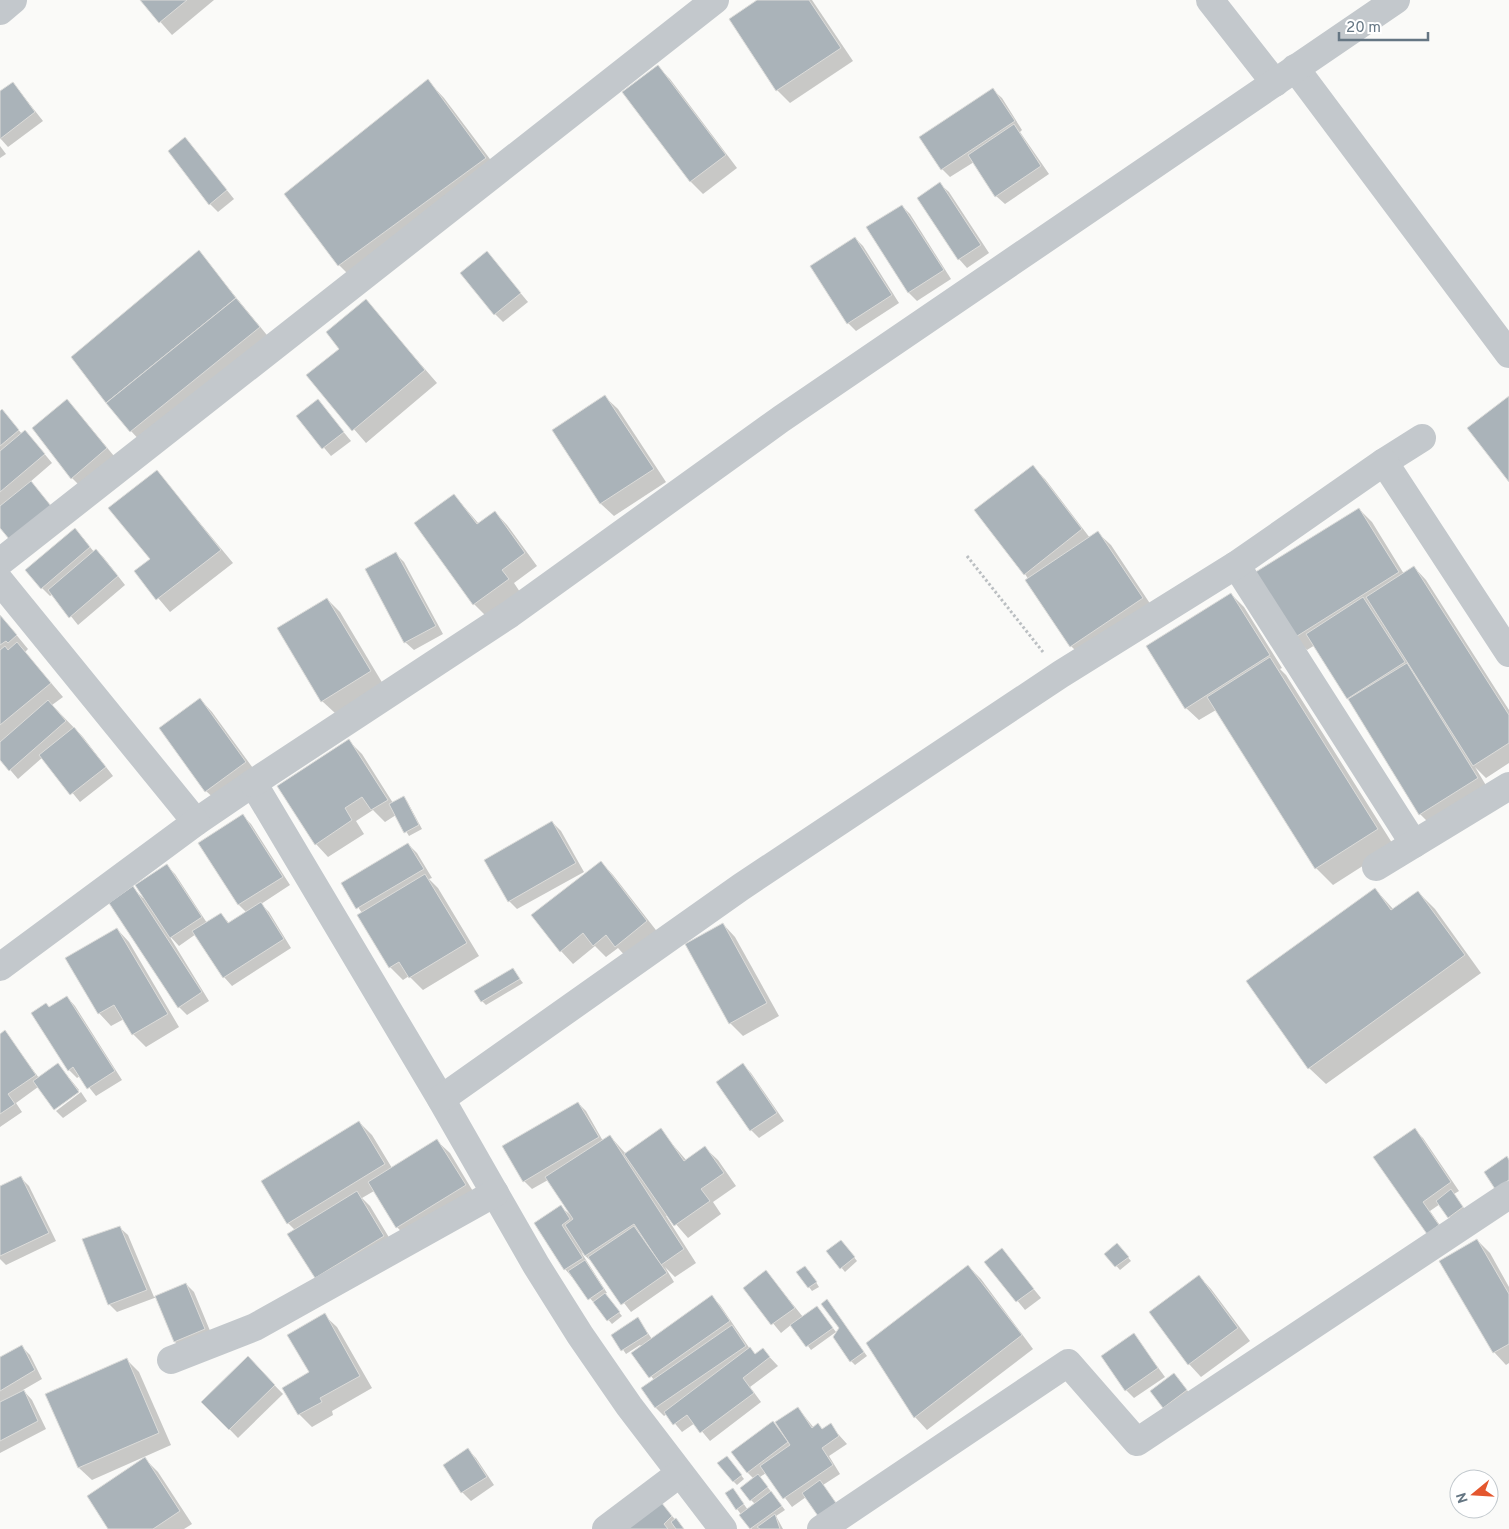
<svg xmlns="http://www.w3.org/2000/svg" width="1509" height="1529" viewBox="0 0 1509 1529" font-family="Overpass,sans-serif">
<rect width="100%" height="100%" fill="#fafaf8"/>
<g fill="#0003">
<polygon points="141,0 214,0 172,35"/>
<polygon points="760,0 812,0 853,61 790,103 777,90"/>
<polygon points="658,67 670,79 737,168 703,194 690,181"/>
<polygon points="428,81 444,98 502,175 356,282 339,265"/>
<polygon points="13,83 43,121 8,147 0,138 0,93"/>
<polygon points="993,90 1002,98 1022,130 1020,132 1049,174 1005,204 996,196 974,162 950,177 942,169"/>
<polygon points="185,138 234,199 218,212 210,204"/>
<polygon points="0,146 6,154 0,158"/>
<polygon points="940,184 949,192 989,253 967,268 959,259"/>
<polygon points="902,206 910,214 951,279 917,301 909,293 868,228"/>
<polygon points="855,238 863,246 899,303 856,331 848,323"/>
<polygon points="199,252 271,340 143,444 131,431"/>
<polygon points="487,253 528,302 503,322 495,314"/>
<polygon points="366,301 437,383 366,443 308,376 341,349"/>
<polygon points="605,397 618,409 666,482 614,516 601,504 553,430"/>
<polygon points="318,401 351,441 331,456 298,417"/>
<polygon points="75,409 114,456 80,486 72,478"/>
<polygon points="2,411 22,434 33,440 52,463 30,482 58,515 0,526 0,412"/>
<polygon points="1033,467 1045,479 1090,538 1098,533 1111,545 1155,611 1084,659 1071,646 1025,574"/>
<polygon points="157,471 233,563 170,612 136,572 152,560"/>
<polygon points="454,495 479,524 495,512 507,525 537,566 514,583 520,592 487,617 474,604"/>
<polygon points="1359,509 1372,522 1404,574 1414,567 1426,580 1509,710 1509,763 1486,778 1475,767 1490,792 1433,827 1420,814 1315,645 1307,650 1295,637"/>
<polygon points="83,538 94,552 96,550 104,558 125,585 78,625 53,594 50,596 42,588"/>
<polygon points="396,554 404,562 443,634 414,650 405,642"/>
<polygon points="1231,594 1244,607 1282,668 1280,669 1286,675 1394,846 1333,885 1316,868 1216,710 1199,720 1186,708"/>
<polygon points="327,599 340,612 383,684 335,713 322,701"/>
<polygon points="0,615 28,649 25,652 63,697 52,705 83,737 113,776 80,802 43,757 18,779 0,758"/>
<polygon points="200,699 212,712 258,775 219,803 206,791"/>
<polygon points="349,741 362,754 393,803 403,797 407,801 422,829 409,836 396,815 385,822 373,810 356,821 364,834 328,857 316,844"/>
<polygon points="243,816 251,824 290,885 261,904 269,912 291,948 232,986 224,977 196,934 179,946 168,934 209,1001 187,1015 179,1007 133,888 143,898 166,865 175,874 207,923 221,914 230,924 247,913 239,905 200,843"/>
<polygon points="552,822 561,831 584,872 517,909 509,901"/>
<polygon points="408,844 417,853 432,878 429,879 438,888 479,956 423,990 409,976 403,980 390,967 362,913 342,883"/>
<polygon points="601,862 613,875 659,934 628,959 618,948 606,957 595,946 573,964 561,951"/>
<polygon points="1375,889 1394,910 1418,892 1435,909 1481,973 1326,1084 1309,1068"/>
<polygon points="723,924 735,937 779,1016 743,1036 730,1023"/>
<polygon points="117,929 129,942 179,1027 146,1047 133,1034 124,1019 111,1026 99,1013"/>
<polygon points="513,970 523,983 486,1005 482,1001"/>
<polygon points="67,997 75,1006 122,1080 96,1096 80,1076 77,1078 69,1070 50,1008"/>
<polygon points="5,1032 39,1078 58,1064 79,1090 54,1109 38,1087 16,1103 22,1112 0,1127 0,1035"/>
<polygon points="743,1065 751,1073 784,1121 759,1138 751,1130"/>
<polygon points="81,1092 87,1101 63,1118 56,1111"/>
<polygon points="578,1103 586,1111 603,1141 610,1136 626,1154 660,1130 687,1161 705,1148 718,1160 736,1186 713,1202 721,1214 688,1238 668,1215 666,1216 696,1263 675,1277 665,1267 674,1282 631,1312 594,1264 581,1252 607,1293 604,1294 622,1316 612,1324 565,1269 561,1207 573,1217 548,1180 532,1189 524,1181"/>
<polygon points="359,1122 372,1135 392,1168 437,1141 450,1153 477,1198 409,1240 397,1227 374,1191 362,1198 370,1206 396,1249 316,1278 295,1230 288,1223"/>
<polygon points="1414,1130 1423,1138 1459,1191 1454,1194 1466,1211 1453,1221 1440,1204 1430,1211 1446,1234 1375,1157"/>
<polygon points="21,1178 29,1186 56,1241 6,1265 0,1259 0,1188"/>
<polygon points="119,1227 128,1235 154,1297 186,1284 194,1292 213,1338 183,1350 175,1342 157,1297 117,1312 109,1304"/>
<polygon points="1477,1240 1490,1253 1509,1287 1509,1363 1506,1365 1494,1352"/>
<polygon points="844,1245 857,1261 845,1272 828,1251"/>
<polygon points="1121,1249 1131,1261 1120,1270 1106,1254"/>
<polygon points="1002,1250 1041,1298 1025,1310 986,1262"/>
<polygon points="968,1266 981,1279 1033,1349 927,1430 915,1417 868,1344"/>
<polygon points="766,1271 803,1317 820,1311 836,1332 811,1350 792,1324 781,1333 744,1288"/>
<polygon points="809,1271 819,1287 812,1291 809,1287"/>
<polygon points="1199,1276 1211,1289 1250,1341 1201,1377 1189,1364"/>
<polygon points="712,1297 720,1305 750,1349 756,1355 763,1350 778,1366 750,1387 761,1402 710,1441 695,1423 682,1432 667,1414 664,1416 656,1408 643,1388 654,1380 633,1353 642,1347 640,1345 626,1354 613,1335 638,1319 652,1339"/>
<polygon points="827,1301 867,1356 855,1365 851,1361 840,1328"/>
<polygon points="324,1315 337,1327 372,1388 332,1411 333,1415 312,1427 299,1414"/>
<polygon points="1134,1335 1165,1377 1134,1398 1126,1390"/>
<polygon points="22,1347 30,1355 42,1379 23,1390 32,1400 46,1429 0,1453 0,1359"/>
<polygon points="127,1360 139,1372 171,1445 92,1480 79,1468 47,1395"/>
<polygon points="256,1366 283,1394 238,1438 203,1402"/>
<polygon points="1178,1378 1190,1394 1167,1411 1164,1407"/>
<polygon points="798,1408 814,1428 823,1430 830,1425 847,1444 829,1456 840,1474 823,1485 839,1507 806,1497 792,1507 766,1473 760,1477 785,1510 776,1516 783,1529 752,1529 737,1509 733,1489 748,1510 755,1504 751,1500 754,1479 747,1472 773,1423 780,1430"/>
<polygon points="468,1450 476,1458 494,1485 471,1501 462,1492 445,1465"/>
<polygon points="145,1459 158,1472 192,1524 184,1529 110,1529"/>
<polygon points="730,1461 744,1479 737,1485 734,1482"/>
<polygon points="661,1504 684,1529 630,1529"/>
</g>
<g fill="#aab3b9" stroke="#dcdcda">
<polygon points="140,0 187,0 159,23"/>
<polygon points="757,0 809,0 841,48 776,91 729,19"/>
<polygon points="658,65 726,155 690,182 622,92"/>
<polygon points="428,79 486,158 338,266 284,194"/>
<polygon points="13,82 35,112 0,139 0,91"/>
<polygon points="993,88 1015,121 941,170 919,137"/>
<polygon points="1014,124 1041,166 995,197 968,155"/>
<polygon points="185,137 227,190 209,205 168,151"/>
<polygon points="940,182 981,245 958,260 917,198"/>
<polygon points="902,205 944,270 908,293 866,227"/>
<polygon points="855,237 892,295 847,324 810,266"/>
<polygon points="199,250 236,298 106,403 71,357"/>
<polygon points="487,251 521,293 494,315 460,273"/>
<polygon points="236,298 260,327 130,432 106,403"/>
<polygon points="366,299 425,370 352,431 306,375 339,349 326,332"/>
<polygon points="605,395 654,469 600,504 552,430"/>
<polygon points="1509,396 1509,482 1467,428"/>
<polygon points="67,399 107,448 71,479 32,428"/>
<polygon points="318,399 344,432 322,449 296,416"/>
<polygon points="2,409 19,430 0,446 0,411"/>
<polygon points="25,430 45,454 0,492 0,451"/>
<polygon points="1033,465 1082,529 1024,575 974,510"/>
<polygon points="157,470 221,550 156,600 134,571 150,559 108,508"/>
<polygon points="31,481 51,506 9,539 0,528 0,506"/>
<polygon points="454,494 477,524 495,511 525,553 502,570 509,579 473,605 414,523"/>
<polygon points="1359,508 1399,572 1294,638 1254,573"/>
<polygon points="75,528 90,547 41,589 25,570"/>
<polygon points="1098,531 1143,598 1070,647 1025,580"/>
<polygon points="96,549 118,576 69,618 48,590"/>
<polygon points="396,552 436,626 404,643 365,569"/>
<polygon points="1414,566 1509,715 1509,743 1473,766 1366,597"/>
<polygon points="1231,593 1270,655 1185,709 1146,646"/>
<polygon points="1363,597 1405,662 1347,699 1306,634"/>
<polygon points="327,598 371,671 321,702 277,628"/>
<polygon points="0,615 17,635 8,643 6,641 0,645"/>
<polygon points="17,642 51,683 0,725 0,650 5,646 8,650"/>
<polygon points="1270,657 1378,829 1315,869 1207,697"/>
<polygon points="1407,663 1478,778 1419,815 1348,699"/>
<polygon points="200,698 246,762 205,792 159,728"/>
<polygon points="48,700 66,721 9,771 0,760 0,742"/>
<polygon points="74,727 106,767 70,795 39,755"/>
<polygon points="349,739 388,800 371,810 362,797 345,808 352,820 315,845 277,786"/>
<polygon points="404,796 419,825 404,833 389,804"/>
<polygon points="243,814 283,877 238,905 198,843"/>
<polygon points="552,821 576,863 508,902 484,860"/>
<polygon points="408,843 424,869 356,909 341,883"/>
<polygon points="601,861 647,921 615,947 606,935 593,946 583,933 560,952 531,915"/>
<polygon points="167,864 202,917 170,938 135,885"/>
<polygon points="425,874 467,943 409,978 399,962 389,968 357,915"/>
<polygon points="133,886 202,992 178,1008 109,903"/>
<polygon points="1375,888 1391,910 1418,891 1465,955 1308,1069 1246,981"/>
<polygon points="261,902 284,939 223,978 192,931 221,913 228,923"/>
<polygon points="723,923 767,1003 729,1024 685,944"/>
<polygon points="117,928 168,1014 132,1035 114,1005 98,1014 65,958"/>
<polygon points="513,968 520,979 481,1002 474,991"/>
<polygon points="67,996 115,1071 87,1089 73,1067 68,1071 31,1013 46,1003 49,1007"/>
<polygon points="5,1030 36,1075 8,1094 15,1104 0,1114 0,1034"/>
<polygon points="58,1063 79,1092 54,1110 33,1081"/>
<polygon points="743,1063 777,1113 750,1131 716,1082"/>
<polygon points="578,1102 599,1137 523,1182 502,1146"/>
<polygon points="359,1121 385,1164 287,1224 261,1181"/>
<polygon points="661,1128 684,1161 705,1146 724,1173 701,1189 710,1201 674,1226 624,1154"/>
<polygon points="1415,1128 1451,1182 1423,1202 1439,1225 1427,1234 1373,1157"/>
<polygon points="610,1135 684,1249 661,1265 634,1224 585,1256 565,1225 573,1219 545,1177"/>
<polygon points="437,1139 466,1185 396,1228 368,1182"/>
<polygon points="1507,1156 1509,1160 1509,1180 1495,1189 1484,1172"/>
<polygon points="21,1176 49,1233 0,1256 0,1186"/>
<polygon points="1451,1189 1463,1207 1448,1218 1436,1201"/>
<polygon points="357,1191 384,1236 315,1278 287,1234"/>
<polygon points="561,1205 570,1219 562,1225 583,1258 564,1270 534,1223"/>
<polygon points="120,1226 147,1290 108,1305 82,1239"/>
<polygon points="634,1226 667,1273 621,1305 588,1257"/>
<polygon points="1477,1239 1509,1294 1509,1344 1493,1353 1439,1261"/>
<polygon points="841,1240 855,1257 840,1269 826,1251"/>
<polygon points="1117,1243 1129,1257 1115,1267 1104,1254"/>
<polygon points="1002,1248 1034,1289 1016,1302 984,1262"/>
<polygon points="585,1260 604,1289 588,1300 568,1271"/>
<polygon points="968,1265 1022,1335 914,1418 866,1343"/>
<polygon points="805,1266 817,1282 808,1288 796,1272"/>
<polygon points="766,1270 795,1308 771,1325 743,1288"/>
<polygon points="1199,1275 1238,1328 1188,1365 1149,1312"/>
<polygon points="186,1283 205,1329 174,1342 155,1296"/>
<polygon points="605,1293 620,1312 607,1321 593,1302"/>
<polygon points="712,1295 730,1321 649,1378 631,1353"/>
<polygon points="827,1299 864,1352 850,1362 833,1337 839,1328 821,1304"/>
<polygon points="817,1306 833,1328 806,1347 790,1325"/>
<polygon points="325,1313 360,1376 320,1398 322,1402 298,1415 282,1388 309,1372 287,1335"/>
<polygon points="638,1317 648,1334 621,1351 611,1335"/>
<polygon points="732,1325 746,1346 655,1408 641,1388"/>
<polygon points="1134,1333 1158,1368 1125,1391 1101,1356"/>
<polygon points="22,1345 35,1370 0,1391 0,1357"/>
<polygon points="750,1347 755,1354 763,1348 770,1357 743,1378 754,1393 700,1433 687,1415 673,1425 664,1412"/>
<polygon points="248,1356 275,1385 229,1430 201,1402"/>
<polygon points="127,1358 159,1433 78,1468 45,1394"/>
<polygon points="1174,1373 1187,1390 1163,1408 1150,1391"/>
<polygon points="24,1390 38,1421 0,1441 0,1402"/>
<polygon points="798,1407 812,1428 818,1423 822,1429 831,1423 839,1436 822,1448 833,1465 783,1499 760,1466 790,1445 775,1422"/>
<polygon points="773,1421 788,1442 747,1473 731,1452"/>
<polygon points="468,1448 487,1477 461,1493 443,1465"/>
<polygon points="727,1456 742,1475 733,1482 717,1463"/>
<polygon points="145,1457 180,1511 153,1529 108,1529 87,1496"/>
<polygon points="758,1474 768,1487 750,1501 740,1488"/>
<polygon points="820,1480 836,1503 818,1516 802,1493"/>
<polygon points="733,1488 744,1504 736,1510 725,1493"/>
<polygon points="771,1491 782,1506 750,1529 739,1515"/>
<polygon points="661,1502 672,1516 664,1524 668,1529 628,1529"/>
<polygon points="775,1514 780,1529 760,1529 757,1527"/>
<polygon points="676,1518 684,1529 676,1529 671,1522"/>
</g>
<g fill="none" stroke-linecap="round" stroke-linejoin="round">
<polyline stroke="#bbbfc2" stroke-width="3" stroke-dasharray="2.5 2.5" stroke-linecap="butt" points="967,556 1043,652"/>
<g stroke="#c3c8cc" stroke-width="28">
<polyline points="1210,0 1275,83"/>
<polyline points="0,11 13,0"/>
<polyline points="1295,68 1509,354"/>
<polyline points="1384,462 1422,438"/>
<polyline points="0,562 715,0"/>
<polyline points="1236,565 1414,844"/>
<polyline points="0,581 196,822 253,783 441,1099 536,1265 580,1335 629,1406 723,1529"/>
<polyline points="253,783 510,614 781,419 1396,0"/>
<polyline points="1376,867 1509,786"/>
<polyline points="0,967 196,822"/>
<polyline points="441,1099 741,887 1061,674 1236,565 1384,462 1509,653"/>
<polyline points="171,1360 255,1327 495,1193"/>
<polyline points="606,1529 679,1474"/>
<polyline points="821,1529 1068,1363 1137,1442 1509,1195"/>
</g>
</g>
<g transform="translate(1474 1494) rotate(252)"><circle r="24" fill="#ffffff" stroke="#c1c8cd"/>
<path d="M0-4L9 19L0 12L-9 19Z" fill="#e4572e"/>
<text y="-8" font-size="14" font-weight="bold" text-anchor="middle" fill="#657683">N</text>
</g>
<path d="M1339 32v8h89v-8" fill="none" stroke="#657683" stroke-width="2.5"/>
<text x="1346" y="32" font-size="15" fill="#657683" stroke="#ffffff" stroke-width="4" paint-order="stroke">20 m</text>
</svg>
